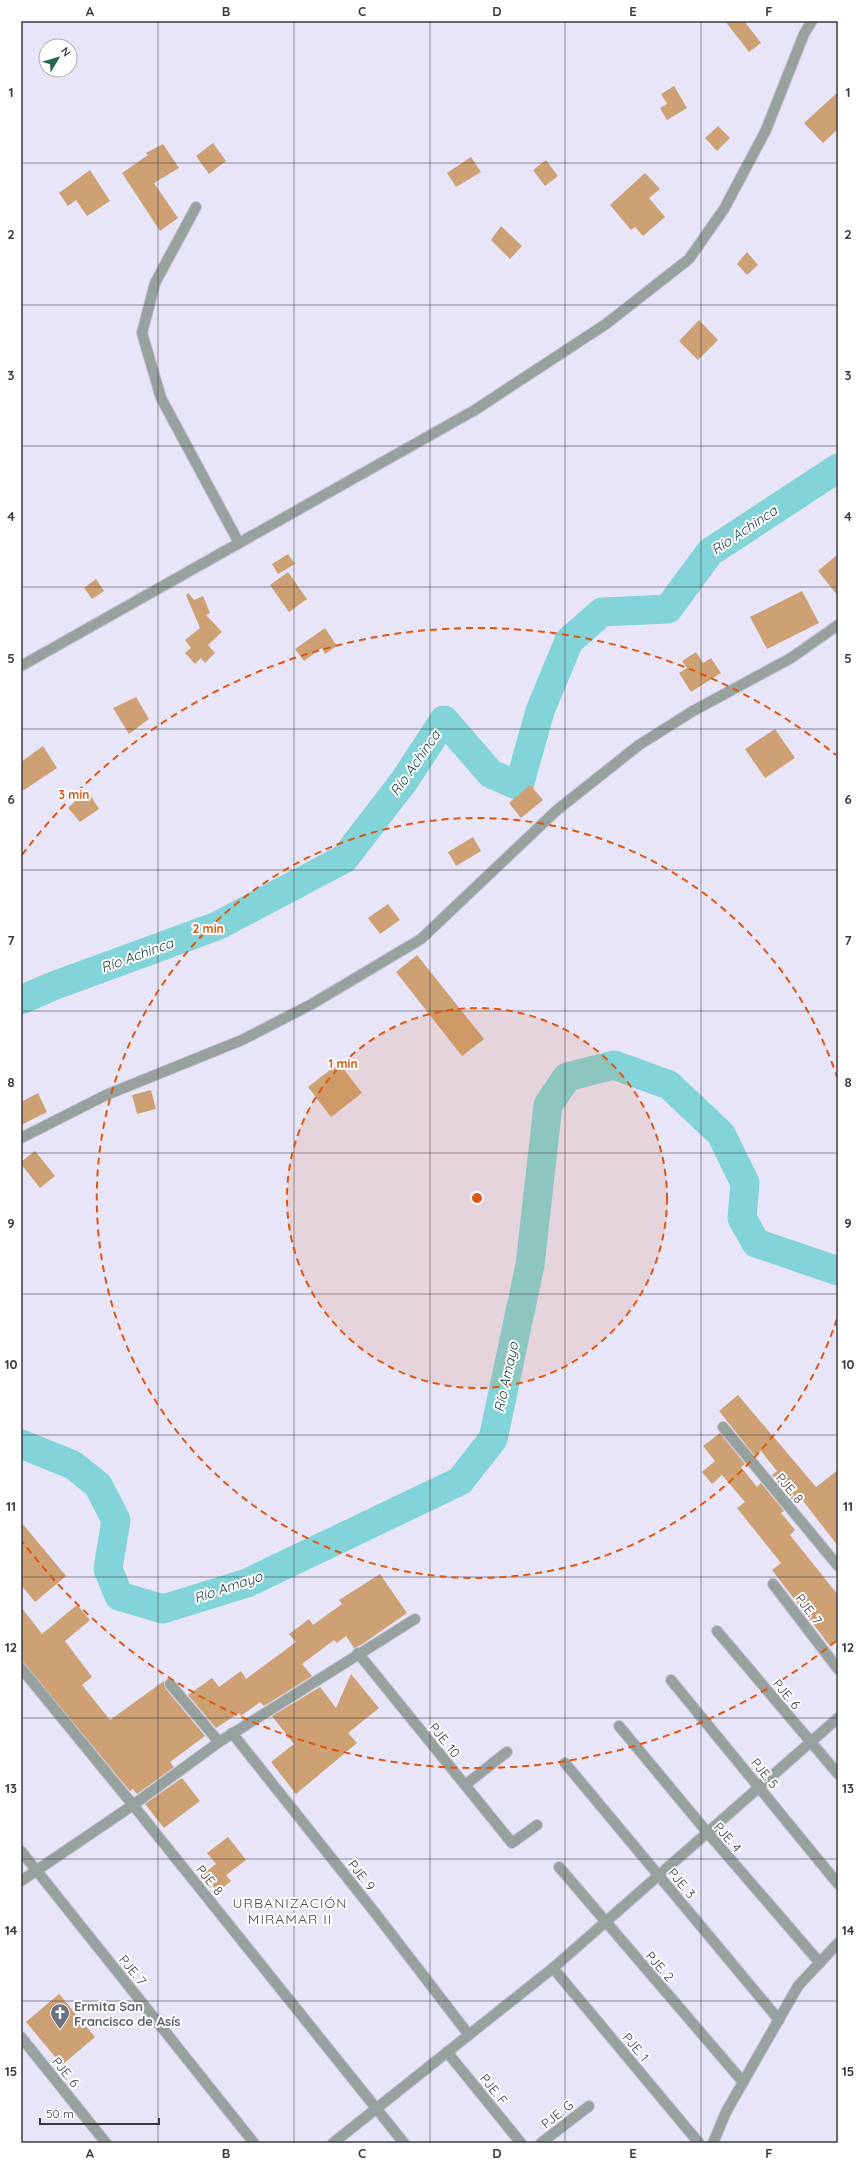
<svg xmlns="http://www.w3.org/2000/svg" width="859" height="2164" viewBox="0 0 859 2164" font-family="Quicksand,sans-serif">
<rect width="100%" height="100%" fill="#e8e5f9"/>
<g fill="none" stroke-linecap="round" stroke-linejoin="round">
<g stroke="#82d4d8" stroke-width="29">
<polyline points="21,1000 53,986 217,926 344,859 404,781 444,720 491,774 519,786 540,711 569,641 602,612 668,609 710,552 838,468"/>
<polyline points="21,1444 73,1465 98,1485 116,1520 108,1569 119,1596 163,1609 247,1583 460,1481 493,1439 530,1265 548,1105 567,1077 614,1065 669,1085 721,1134 745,1183 742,1218 756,1243 838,1271"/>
</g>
</g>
<g fill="#cda173">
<polygon points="725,21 744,21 761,43 749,52"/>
<polygon points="674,86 687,108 667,120 660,108 667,104 661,94"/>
<polygon points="838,92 838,129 823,143 804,123"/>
<polygon points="718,126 730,138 717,151 705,138"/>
<polygon points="213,143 226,161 209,174 196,156"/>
<polygon points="163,144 179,168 154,183 178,218 160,231 122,173 148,155 146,153"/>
<polygon points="471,157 481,172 456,187 447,173"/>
<polygon points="546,160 558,176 545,186 533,170"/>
<polygon points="90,170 110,201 87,216 76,200 68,206 59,193"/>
<polygon points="645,173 660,189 649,198 665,217 643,236 635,227 631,230 610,205"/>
<polygon points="501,226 522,246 510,259 491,240"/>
<polygon points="747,252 758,265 747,275 737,264"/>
<polygon points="699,320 718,340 698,360 679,341"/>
<polygon points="288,554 295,564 278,574 272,564"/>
<polygon points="838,554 838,596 818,571"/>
<polygon points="288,572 307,599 289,612 270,585"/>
<polygon points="96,579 104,591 92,599 84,588"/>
<polygon points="802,591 819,623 767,649 750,617"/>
<polygon points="188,593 194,600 203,596 210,613 206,615 222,632 208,645 215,653 205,663 201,658 195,664 185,653 191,648 185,640 200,628 186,595"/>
<polygon points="325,628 337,646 325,654 322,648 304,661 295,649"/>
<polygon points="696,652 703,663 711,658 721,673 691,692 679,673 687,668 682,661"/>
<polygon points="136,697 149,719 129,734 113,708"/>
<polygon points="775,729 795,758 765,778 745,749"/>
<polygon points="43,746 57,768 21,792 21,762"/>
<polygon points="530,785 543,800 521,818 509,803"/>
<polygon points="87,790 99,809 80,822 68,808"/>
<polygon points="473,837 481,851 456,866 448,852"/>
<polygon points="388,904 400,920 380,934 368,918"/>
<polygon points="417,955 484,1039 462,1056 396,972"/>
<polygon points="339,1063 362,1093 331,1117 308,1087"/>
<polygon points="151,1090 156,1109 137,1114 132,1095"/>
<polygon points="38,1093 47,1112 21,1125 21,1102"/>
<polygon points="35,1151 55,1176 40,1188 21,1164 21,1162"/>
<polygon points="738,1395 816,1487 838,1470 838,1546 800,1497 794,1502 772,1475 777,1471 761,1451 755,1456 719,1411"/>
<polygon points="720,1433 745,1464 741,1467 757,1487 761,1483 784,1511 781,1513 795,1530 790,1535 838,1595 838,1640 830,1646 772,1570 781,1563 737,1508 745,1502 722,1475 712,1484 702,1472 715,1461 703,1446"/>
<polygon points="21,1522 66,1576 35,1602 21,1585"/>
<polygon points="380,1574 407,1613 361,1645 354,1648 346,1636 337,1643 334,1640 302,1664 312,1676 264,1706 260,1702 241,1716 239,1713 216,1728 188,1695 212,1678 219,1687 241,1671 246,1679 296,1642 289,1634 309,1619 313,1625 342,1604 339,1600"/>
<polygon points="77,1605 90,1620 65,1641 92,1677 82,1685 110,1720 164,1681 165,1688 205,1736 170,1762 174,1767 137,1794 133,1789 130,1791 21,1660 21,1607 42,1634"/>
<polygon points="351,1674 379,1708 348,1733 357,1743 296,1794 271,1762 294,1744 272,1716 320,1687 336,1708"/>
<polygon points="182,1778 200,1801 164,1828 145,1804"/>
<polygon points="228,1837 246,1860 226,1875 231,1881 218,1892 203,1874 216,1864 207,1853"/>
<polygon points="59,1994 95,2037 62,2065 26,2022"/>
</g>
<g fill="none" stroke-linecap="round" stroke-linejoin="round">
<defs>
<g id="minor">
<polyline points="196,207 155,283 142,333 161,398 239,543"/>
<polyline points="21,666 475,410 606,324 689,259 724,209 766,130 804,34 812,21"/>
<polyline points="21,1138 106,1095 242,1040 312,1004 421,939 557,810 639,745 693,711 791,658 838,625"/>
<polyline points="723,1427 838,1566"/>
<polyline points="773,1584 838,1669"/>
<polyline points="717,1631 838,1774"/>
<polyline points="358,1653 512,1843 537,1825"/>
<polyline points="21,1668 133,1805 404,2143"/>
<polyline points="671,1680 838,1884"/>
<polyline points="170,1684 219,1742"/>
<polyline points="619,1726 707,1832 820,1963"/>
<polyline points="232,1733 376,1914 469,2035"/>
<polyline points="565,1763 779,2020"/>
<polyline points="465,1785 507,1752"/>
<polyline points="21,1851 254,2143"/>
<polyline points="559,1867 743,2082"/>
<polyline points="21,1881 133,1805 219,1742 415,1619"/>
<polyline points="553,1968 699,2143"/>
<polyline points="21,2037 106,2143"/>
<polyline points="447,2052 521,2143"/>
<polyline points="333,2143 553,1968 838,1718"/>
<polyline points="541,2143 589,2106"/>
<polyline points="713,2143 726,2112 798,1986 838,1943"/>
</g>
</defs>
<use href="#minor" stroke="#c5c2d4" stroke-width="12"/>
<use href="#minor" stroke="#97a19e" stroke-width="10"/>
</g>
<path fill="none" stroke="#3a3840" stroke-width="1" stroke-opacity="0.55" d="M158,21v2122M294,21v2122M430,21v2122M565,21v2122M701,21v2122M21,163h817M21,305h817M21,446h817M21,587h817M21,729h817M21,870h817M21,1011h817M21,1153h817M21,1294h817M21,1435h817M21,1577h817M21,1718h817M21,1859h817M21,2001h817"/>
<circle cx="477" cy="1198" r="190" fill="#df570f" fill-opacity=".12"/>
<g fill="none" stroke="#df570f" stroke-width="2" stroke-dasharray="7 5">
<circle cx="477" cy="1198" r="190"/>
<path d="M837 1319A380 380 0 1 1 837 1077"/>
<path d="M836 1641A570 570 0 0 1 22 1541M22 855A570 570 0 0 1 836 755"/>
</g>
<defs>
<symbol id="church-pin" viewBox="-11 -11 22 30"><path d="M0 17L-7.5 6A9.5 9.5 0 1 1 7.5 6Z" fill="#6b7280" stroke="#fff"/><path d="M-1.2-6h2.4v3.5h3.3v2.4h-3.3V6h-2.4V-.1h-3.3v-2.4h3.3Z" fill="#fff"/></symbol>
</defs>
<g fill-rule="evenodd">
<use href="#church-pin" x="49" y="2002" width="22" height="30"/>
</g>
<g text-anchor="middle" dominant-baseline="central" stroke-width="4" stroke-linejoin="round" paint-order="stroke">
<g font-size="13" fill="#3a3840" stroke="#fff">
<text transform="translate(790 1488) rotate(50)">PJE. 8</text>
<text transform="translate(809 1609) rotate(53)">PJE. 7</text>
<text transform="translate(787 1694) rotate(50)">PJE. 6</text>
<text transform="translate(445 1740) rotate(51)">PJE. 10</text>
<text transform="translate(765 1773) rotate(51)">PJE. 5</text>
<text transform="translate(728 1837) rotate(49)">PJE. 4</text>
<text transform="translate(362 1875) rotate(52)">PJE. 9</text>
<text transform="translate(210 1880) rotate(51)">PJE. 8</text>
<text transform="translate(682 1883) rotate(50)">PJE. 3</text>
<text transform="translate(660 1966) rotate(49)">PJE. 2</text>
<text transform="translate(133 1970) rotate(51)">PJE. 7</text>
<text transform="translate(636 2047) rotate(50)">PJE. 1</text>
<text transform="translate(66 2072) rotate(51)">PJE. 6</text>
<text transform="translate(494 2089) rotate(51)">PJE. F</text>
<text transform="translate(557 2114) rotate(-38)">PJE. G</text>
</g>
<g font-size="13" font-weight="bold" fill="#5b616d" stroke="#fff" text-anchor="start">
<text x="74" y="2006">Ermita San<tspan x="74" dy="15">Francisco de Asís</tspan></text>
</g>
<g font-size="14" font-style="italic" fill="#143b3e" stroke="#fff">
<text transform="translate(744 530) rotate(-34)">Río Achinca</text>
<text transform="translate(415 763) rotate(-55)">Río Achinca</text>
<text transform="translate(137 955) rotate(-20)">Río Achinca</text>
<text transform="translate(506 1377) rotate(-78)">Río Amayo</text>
<text transform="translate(228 1587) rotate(-19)">Río Amayo</text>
</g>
<g font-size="14" letter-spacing="1" fill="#4a4757" stroke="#fff">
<text x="290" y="1903">URBANIZACIÓN<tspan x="290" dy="16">MIRAMAR II</tspan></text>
</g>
</g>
<circle cx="477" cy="1198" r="6" fill="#df570f" stroke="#fff" stroke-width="2"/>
<g font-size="12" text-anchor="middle" font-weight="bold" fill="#df570f" stroke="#fff" stroke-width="4" stroke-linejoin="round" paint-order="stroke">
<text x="74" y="799">3 min</text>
<text x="208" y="933">2 min</text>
<text x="343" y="1068">1 min</text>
</g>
<rect width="859" height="2164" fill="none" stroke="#ffffff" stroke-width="44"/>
<g transform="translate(58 58) rotate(52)"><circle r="19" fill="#ffffff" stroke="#b0afb3"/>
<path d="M0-3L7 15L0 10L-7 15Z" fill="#236452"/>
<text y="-6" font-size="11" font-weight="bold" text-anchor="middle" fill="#3a3840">N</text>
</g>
<path d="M40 2118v6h119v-6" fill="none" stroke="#3a3840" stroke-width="2"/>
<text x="46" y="2118" font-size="12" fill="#3a3840" stroke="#ffffff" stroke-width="3" paint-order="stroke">50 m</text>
<rect x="22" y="22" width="815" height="2120" fill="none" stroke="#3a3840" stroke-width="1.5"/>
<g font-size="13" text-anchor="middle" font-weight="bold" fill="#3a3840">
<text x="90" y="16">A</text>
<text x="226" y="16">B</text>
<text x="362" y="16">C</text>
<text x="497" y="16">D</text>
<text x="633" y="16">E</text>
<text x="769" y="16">F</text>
<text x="11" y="97">1</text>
<text x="848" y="97">1</text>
<text x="11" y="239">2</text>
<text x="848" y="239">2</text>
<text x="11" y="380">3</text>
<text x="848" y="380">3</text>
<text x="11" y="521">4</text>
<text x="848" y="521">4</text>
<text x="11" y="663">5</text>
<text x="848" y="663">5</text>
<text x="11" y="804">6</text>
<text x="848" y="804">6</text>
<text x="11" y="945">7</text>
<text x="848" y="945">7</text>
<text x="11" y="1087">8</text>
<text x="848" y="1087">8</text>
<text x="11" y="1228">9</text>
<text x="848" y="1228">9</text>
<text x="11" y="1369">10</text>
<text x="848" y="1369">10</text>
<text x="11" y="1511">11</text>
<text x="848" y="1511">11</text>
<text x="11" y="1652">12</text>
<text x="848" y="1652">12</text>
<text x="11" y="1793">13</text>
<text x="848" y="1793">13</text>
<text x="11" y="1935">14</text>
<text x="848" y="1935">14</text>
<text x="11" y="2076">15</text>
<text x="848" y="2076">15</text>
<text x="90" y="2158">A</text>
<text x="226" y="2158">B</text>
<text x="362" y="2158">C</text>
<text x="497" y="2158">D</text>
<text x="633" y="2158">E</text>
<text x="769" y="2158">F</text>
</g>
</svg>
